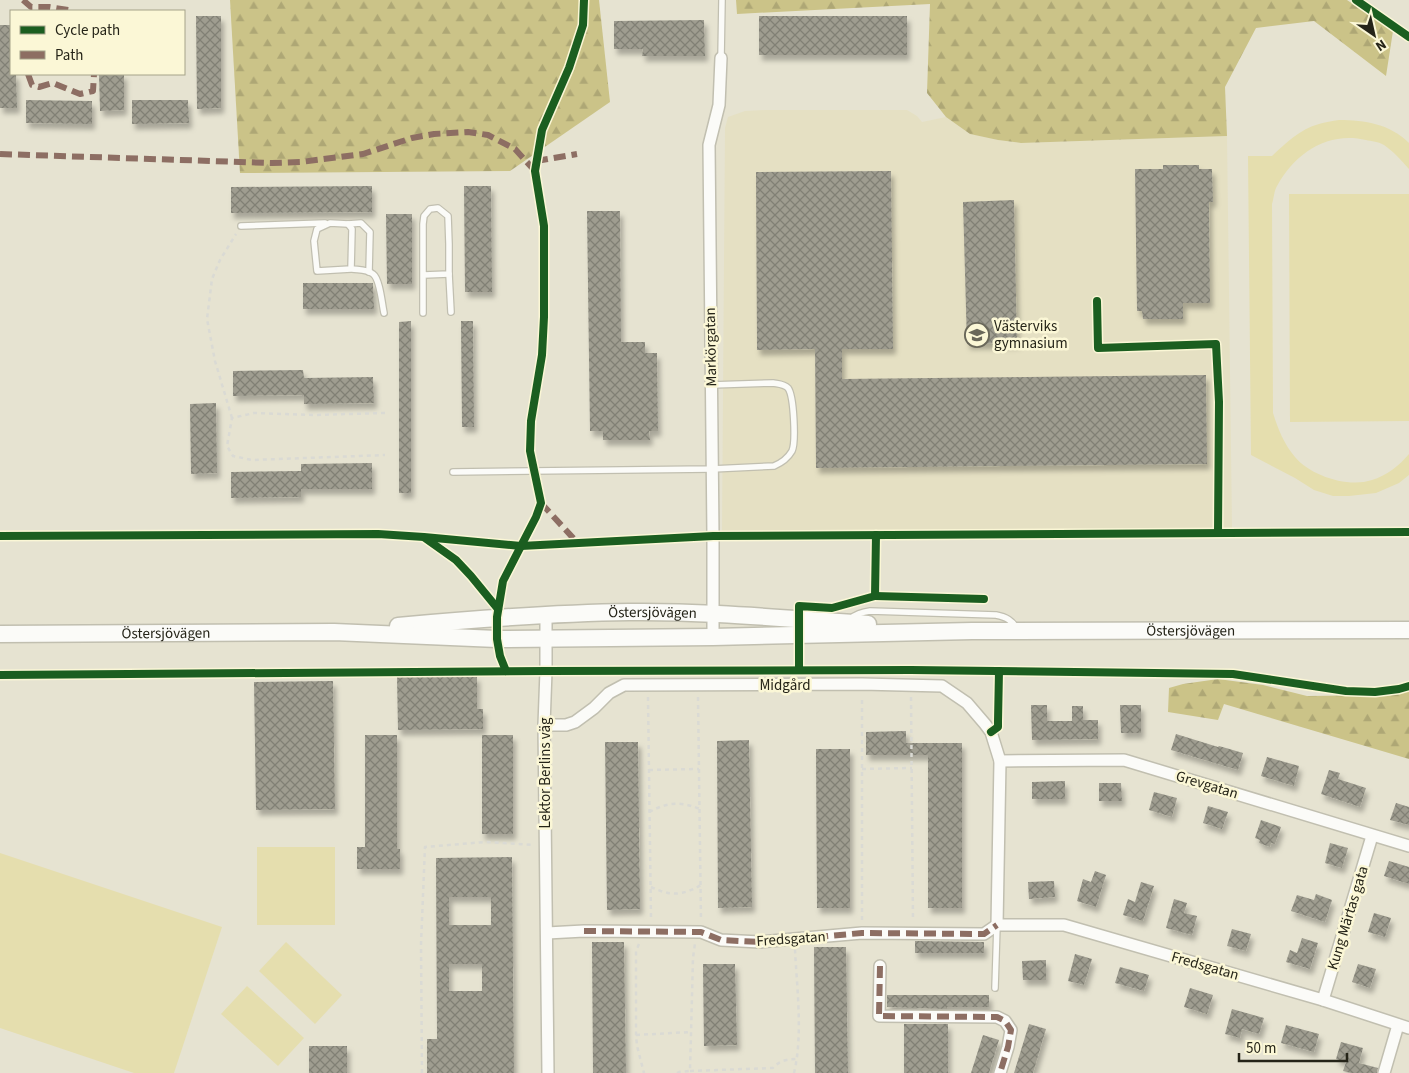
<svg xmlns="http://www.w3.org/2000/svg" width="1409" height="1073" viewBox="0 0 1409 1073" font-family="'Source Sans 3',sans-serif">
<defs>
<pattern id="forest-firs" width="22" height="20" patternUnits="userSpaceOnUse" patternTransform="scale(1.25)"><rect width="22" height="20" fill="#cbc388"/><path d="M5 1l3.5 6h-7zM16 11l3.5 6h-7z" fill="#aea775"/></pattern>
<pattern id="building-cross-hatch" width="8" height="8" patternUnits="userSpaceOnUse" patternTransform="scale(1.25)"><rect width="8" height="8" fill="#9f9d90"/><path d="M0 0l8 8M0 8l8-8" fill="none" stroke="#818075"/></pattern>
<filter id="shadow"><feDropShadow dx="3" dy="5.5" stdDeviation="2.5" flood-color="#0004"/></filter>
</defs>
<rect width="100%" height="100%" fill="#e6e3d1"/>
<polygon fill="#e5e0c3" points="766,110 907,110 917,116 922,122 946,117 970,134 998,140 1021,143 1227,136 1232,528 722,531 725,128 728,117 745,111"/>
<g fill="url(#forest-firs)">
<polygon points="230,0 599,0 610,102 510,171 240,173"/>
<polygon points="736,0 1347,0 1393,31 1386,76 1314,21 1256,28 1225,87 1227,136 1021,143 998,140 970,134 946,117 927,93 930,4 737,14"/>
<polygon points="1218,679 1263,685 1307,696 1389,695 1409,690 1409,759 1224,704 1218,720 1168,712 1169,688 1183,684"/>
</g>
<g fill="#e5deae">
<path d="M1339,120c26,0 51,4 70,23v26c-7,-8 -16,-18 -25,-24 -5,-3 -13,-4 -18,-5 -38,-9 -71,13 -89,46 -3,5 -3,12 -5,18l1,209c5,16 11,31 22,44 16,19 53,31 77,23 14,-4 28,-15 37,-26v21l-10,8 -23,10 -27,3h-16l-19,-6 -19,-12 -44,-23 -3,-299h24c14,-13 28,-27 47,-32 6,-2 13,-3 20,-4z"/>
<polygon points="1289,194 1409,194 1409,421 1290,422"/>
<rect x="257" y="847" width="78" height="78"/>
<polygon points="0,853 222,927 174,1073 134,1073 0,1028"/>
<polygon points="286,942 342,995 315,1024 259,971"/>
<polygon points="247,986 304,1038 278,1066 221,1014"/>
</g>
<g fill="url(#building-cross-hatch)" fill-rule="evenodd" filter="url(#shadow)">
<polygon points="196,16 221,16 221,108 197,109"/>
<rect x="759" y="16" width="148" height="39"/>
<polygon points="704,20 705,56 642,56 643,49 614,49 614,21"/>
<polygon points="0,25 11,25 11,74 16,74 17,108 0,108"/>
<polygon points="99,74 124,74 124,110 100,111"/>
<polygon points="26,100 92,101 92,124 26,123"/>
<polygon points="132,100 188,100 189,123 132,124"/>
<polygon points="1163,165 1199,165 1199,169 1212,169 1213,202 1209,202 1210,303 1183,303 1183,319 1143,319 1142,311 1137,311 1135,169 1163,169"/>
<polygon points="891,171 893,349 842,349 842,379 1206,375 1207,464 816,468 815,349 757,350 756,172"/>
<polygon points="372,186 372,212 231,213 231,187"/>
<polygon points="464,186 491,186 492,292 465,292"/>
<polygon points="1014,200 1017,343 967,344 963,202"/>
<polygon points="587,211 620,211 621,342 645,342 645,353 657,353 658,431 649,431 650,440 603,440 603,431 590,431"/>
<polygon points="386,214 412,214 412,284 387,284"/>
<polygon points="303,283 373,283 374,309 303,309"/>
<polygon points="411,321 411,493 399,493 399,322"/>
<polygon points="461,321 473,321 474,427 462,427"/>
<polygon points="303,370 304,378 373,377 374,403 304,404 304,395 233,396 233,371"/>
<polygon points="216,403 217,473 191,474 190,404"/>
<polygon points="372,463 372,489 301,489 301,497 231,498 231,472 301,471 301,464"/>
<polygon points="477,676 477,709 483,709 483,729 398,730 397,677"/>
<polygon points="333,681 335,809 256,810 254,682"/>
<polygon points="1031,705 1047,705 1047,721 1072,721 1072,706 1083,706 1083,720 1098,720 1098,739 1032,740"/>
<polygon points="1120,705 1141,705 1141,733 1121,733"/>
<polygon points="906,731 906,743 962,743 962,908 928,908 928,755 866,755 866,732"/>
<polygon points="1176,734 1218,747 1219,746 1243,753 1238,770 1171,750"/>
<polygon points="365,735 397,735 397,849 400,849 400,869 357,869 357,847 365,847"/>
<rect x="482" y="735" width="31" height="99"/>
<polygon points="749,740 752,907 718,908 717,741"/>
<polygon points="605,742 638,742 640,909 607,910"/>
<polygon points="816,749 850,749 850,908 817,908"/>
<polygon points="1267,757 1299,766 1294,786 1261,776"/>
<polygon points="1329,770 1340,773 1338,779 1366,788 1360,807 1321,794"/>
<polygon points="1065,781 1065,799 1032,799 1032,782"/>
<polygon points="1099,783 1121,783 1122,801 1099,801"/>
<polygon points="1154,792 1177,798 1172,817 1149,810"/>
<polygon points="1396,803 1409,807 1409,825 1390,820"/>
<polygon points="1208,806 1228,812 1222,829 1203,823"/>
<polygon points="1261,820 1281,827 1275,844 1271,843 1270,847 1259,843 1260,840 1255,838"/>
<polygon points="1330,843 1348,848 1342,868 1325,863"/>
<path d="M512,857l2,216h-87v-34h10l-1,-181zM449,897h42v28h-42zM449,964h33v27h-33z"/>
<polygon points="1389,861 1409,867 1409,884 1384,876"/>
<polygon points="1095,871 1106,875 1096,907 1077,901 1083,879 1091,882"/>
<polygon points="1054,881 1055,897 1029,899 1028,882"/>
<polygon points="1141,882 1154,886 1143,921 1123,915 1128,899 1135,902"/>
<polygon points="1316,894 1332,900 1325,922 1291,911 1297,895 1314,900"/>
<polygon points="1174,899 1187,903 1184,913 1197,916 1192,935 1166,928"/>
<polygon points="1374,913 1391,918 1385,937 1368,932"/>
<polygon points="1232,929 1251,934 1246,951 1227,946"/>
<polygon points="1302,938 1318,943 1310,969 1286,962 1290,950 1297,953"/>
<polygon points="915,941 984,942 984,953 915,953"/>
<polygon points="592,942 624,942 626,1073 593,1073"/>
<polygon points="814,947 846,947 848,1073 815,1073"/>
<polygon points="1075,954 1092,959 1084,985 1068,981"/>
<polygon points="1046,960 1046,980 1023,980 1022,961"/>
<polygon points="703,964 735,964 737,1045 704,1046"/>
<polygon points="1358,964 1376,969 1370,988 1352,982"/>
<polygon points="1120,967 1149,975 1144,991 1115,983"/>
<polygon points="1190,988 1213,995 1207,1014 1184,1007"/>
<polygon points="887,995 989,995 989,1007 947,1007 947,1009 887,1007"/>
<polygon points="1232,1009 1264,1018 1259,1034 1242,1029 1240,1038 1225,1034"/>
<rect x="904" y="1024" width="44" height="49"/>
<polygon points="1029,1024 1046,1029 1033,1073 1014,1073"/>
<polygon points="1286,1025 1319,1034 1314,1052 1281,1043"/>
<polygon points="983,1035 999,1040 989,1073 971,1073"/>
<polygon points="1341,1042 1363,1048 1359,1063 1378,1068 1377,1073 1351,1073 1343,1071 1346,1062 1336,1059"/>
<rect x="309" y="1046" width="38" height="27"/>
</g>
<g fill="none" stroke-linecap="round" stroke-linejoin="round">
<defs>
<g id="lane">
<polyline points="721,58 722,0"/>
<polyline points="348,224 361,223 370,232 369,272"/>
<polyline points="241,226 325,223"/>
<path d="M351,269l1,-40 -4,-5 -18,-1 -13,6 -3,12 3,30 34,-2h1c7,1 15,0 21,5 7,5 9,30 11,39"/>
<polyline points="449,274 451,312"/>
<polyline points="423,313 423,224 424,216 430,209 438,208 448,216 449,244 449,274 424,275"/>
<path d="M453,472l259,-3 62,-3c7,-3 14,-8 18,-15 4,-9 2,-55 -4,-63 -4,-4 -10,-4 -15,-5l-62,2"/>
<path d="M850,619c6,-5 12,-7 20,-8l126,4c10,2 16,5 21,14"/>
<polyline points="995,988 997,925"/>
</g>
<g id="street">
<polyline points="546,614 546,671 544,725 548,1073"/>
<polyline points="713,637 713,536 709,145 719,105 721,58"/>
<polyline points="544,725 566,725 575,722 594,708 609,693 624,685 862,684 942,686 967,703 985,724 991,732 1000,761 997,925 1064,925 1323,1000 1409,1028"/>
<polyline points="1000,761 1124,760 1409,846"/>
<polyline points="547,933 584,931 701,932 721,940 760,942 862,933 984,934 997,925"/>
<polyline points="880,966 879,1016 997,1017 1005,1021 1011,1030 1008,1047 1000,1073"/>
<polyline points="1323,1000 1372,836"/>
<polyline points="1384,1073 1398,1025"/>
</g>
<g id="secondary">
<path id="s1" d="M398,626c77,-7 154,-13 231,-14 80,-1 159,7 239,12"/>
<path id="s2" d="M0,634l334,-2 163,7 216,-2 259,-6 437,-1"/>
</g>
</defs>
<use href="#lane" stroke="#c1bfb0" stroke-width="8"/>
<use href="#street" stroke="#c1bfb0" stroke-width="14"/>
<use href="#secondary" stroke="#c1bfb0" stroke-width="19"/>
<g stroke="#dadad4" stroke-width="2.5" stroke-dasharray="4 4" stroke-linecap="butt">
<polyline points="385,413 313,415 254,413 232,418 227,446 233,456 252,460 385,455"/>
<polyline points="232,418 215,361 207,319 212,279 220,260 236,234"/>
<polyline points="648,697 651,919"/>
<polyline points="698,697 701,921"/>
<polyline points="911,697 913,921"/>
<polyline points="862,769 912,768"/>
<polyline points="649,770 699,769"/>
<path d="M649,812c19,-10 31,-11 51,-3"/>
<path d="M651,887c19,9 31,9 50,-2"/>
<polyline points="862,920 862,696"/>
<polyline points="639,944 636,951 636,1035 637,1046 644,1073"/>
<polyline points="636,1035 691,1032"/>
<path d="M690,1071l83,-3c7,-8 15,-9 24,-9"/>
<polyline points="422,1073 421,944 425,847 485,842 534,845"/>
<polyline points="677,1073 679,1072 690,1071 693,958 695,943"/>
<path d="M794,1073c9,-37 3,-84 1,-123"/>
</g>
<use href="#lane" stroke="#fbfbf8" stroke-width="5.5"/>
<use href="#street" stroke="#fbfbf8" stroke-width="11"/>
<use href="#secondary" stroke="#fbfbf8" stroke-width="16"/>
<g stroke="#8d6e63" stroke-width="6" stroke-dasharray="12 6" stroke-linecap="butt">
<polyline points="23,0 31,7 49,7 74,11"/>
<polyline points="28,74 32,85 39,87 53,83 80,94 93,91 94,74"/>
<polyline points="0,154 272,163 301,162 363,154 412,138 434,134 468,132 488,135 515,149 535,171"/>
<polyline points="536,161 577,154"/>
<polyline points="541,503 574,539 575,542"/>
<polyline points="584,931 701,932 721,940 760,942 862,933 984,934 997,925"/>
<polyline points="880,966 879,1016 997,1017 1005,1021 1011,1030 1008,1047 1000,1073"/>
</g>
<defs>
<g id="cycleway">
<polyline points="1356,0 1409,37"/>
<polyline points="1097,301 1098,348 1216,344 1219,402 1218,532"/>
<polyline points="0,536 378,534 424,537 521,546 713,536 1409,532"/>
<polyline points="425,538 456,560 471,576 498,609"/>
<polyline points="875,596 984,599"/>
<polyline points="799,670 799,606 832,608 875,596 876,535"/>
<polyline points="506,671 500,656 497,639 497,617 503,581 536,517 541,503 530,451 531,421 542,355 544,317 544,226 535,171 542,130 569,68 583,25 584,0"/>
<polyline points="0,675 546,671 911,670 1233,674 1346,691 1375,692 1399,689 1409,686"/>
<polyline points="991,732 998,727 998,721 999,671"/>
</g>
</defs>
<use href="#cycleway" stroke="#fbf7d6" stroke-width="11"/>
<use href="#cycleway" stroke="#1b5e20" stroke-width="8"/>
</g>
<defs>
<symbol id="school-ring" viewBox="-11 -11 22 22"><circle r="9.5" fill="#fbf7d6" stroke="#696759" stroke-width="1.5"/><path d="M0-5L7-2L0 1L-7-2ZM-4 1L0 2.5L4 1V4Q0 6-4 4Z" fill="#696759"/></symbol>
</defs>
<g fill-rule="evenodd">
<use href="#school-ring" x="963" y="321" width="28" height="28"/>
</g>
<g text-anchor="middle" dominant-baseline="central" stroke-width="5" stroke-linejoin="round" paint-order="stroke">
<g font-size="15" fill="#252418" stroke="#fbf7d6" text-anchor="start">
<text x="994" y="326">Västerviks<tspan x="994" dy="17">gymnasium</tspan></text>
</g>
<g font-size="15" fill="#252418" stroke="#fbf7d6">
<text transform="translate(711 347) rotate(-91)">Markörgatan</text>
<text stroke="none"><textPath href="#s1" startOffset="255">Östersjövägen</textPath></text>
<text stroke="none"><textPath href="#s2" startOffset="1191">Östersjövägen</textPath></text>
<text stroke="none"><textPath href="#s2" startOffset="166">Östersjövägen</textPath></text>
<text x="785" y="685">Midgård</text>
<text transform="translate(545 773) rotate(-90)">Lektor Berlins väg</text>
<text transform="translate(1207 785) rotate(17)">Grevgatan</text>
<text transform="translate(1348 918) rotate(-73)">Kung Märtas gata</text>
<text transform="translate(791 939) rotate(-4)">Fredsgatan</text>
<text transform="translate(1205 966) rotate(16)">Fredsgatan</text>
</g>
</g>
<rect x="10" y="10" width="175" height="65" fill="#fbf7d6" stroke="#a5a38a"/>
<rect x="20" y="26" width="25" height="8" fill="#1b5e20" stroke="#a5a38a"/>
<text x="55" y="35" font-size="15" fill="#252418">Cycle path</text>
<rect x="20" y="51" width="25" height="8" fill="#8d6e63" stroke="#a5a38a"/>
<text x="55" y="60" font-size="15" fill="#252418">Path</text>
<g transform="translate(1374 35) rotate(146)" stroke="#fbf7d6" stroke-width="4" paint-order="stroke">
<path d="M0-4L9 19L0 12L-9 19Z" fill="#252418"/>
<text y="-8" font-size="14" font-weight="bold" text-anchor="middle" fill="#252418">N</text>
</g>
<path d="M1239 1053v8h108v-8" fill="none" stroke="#252418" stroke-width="2.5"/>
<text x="1246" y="1053" font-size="15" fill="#252418" stroke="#fbf7d6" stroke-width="4" paint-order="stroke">50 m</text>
</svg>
